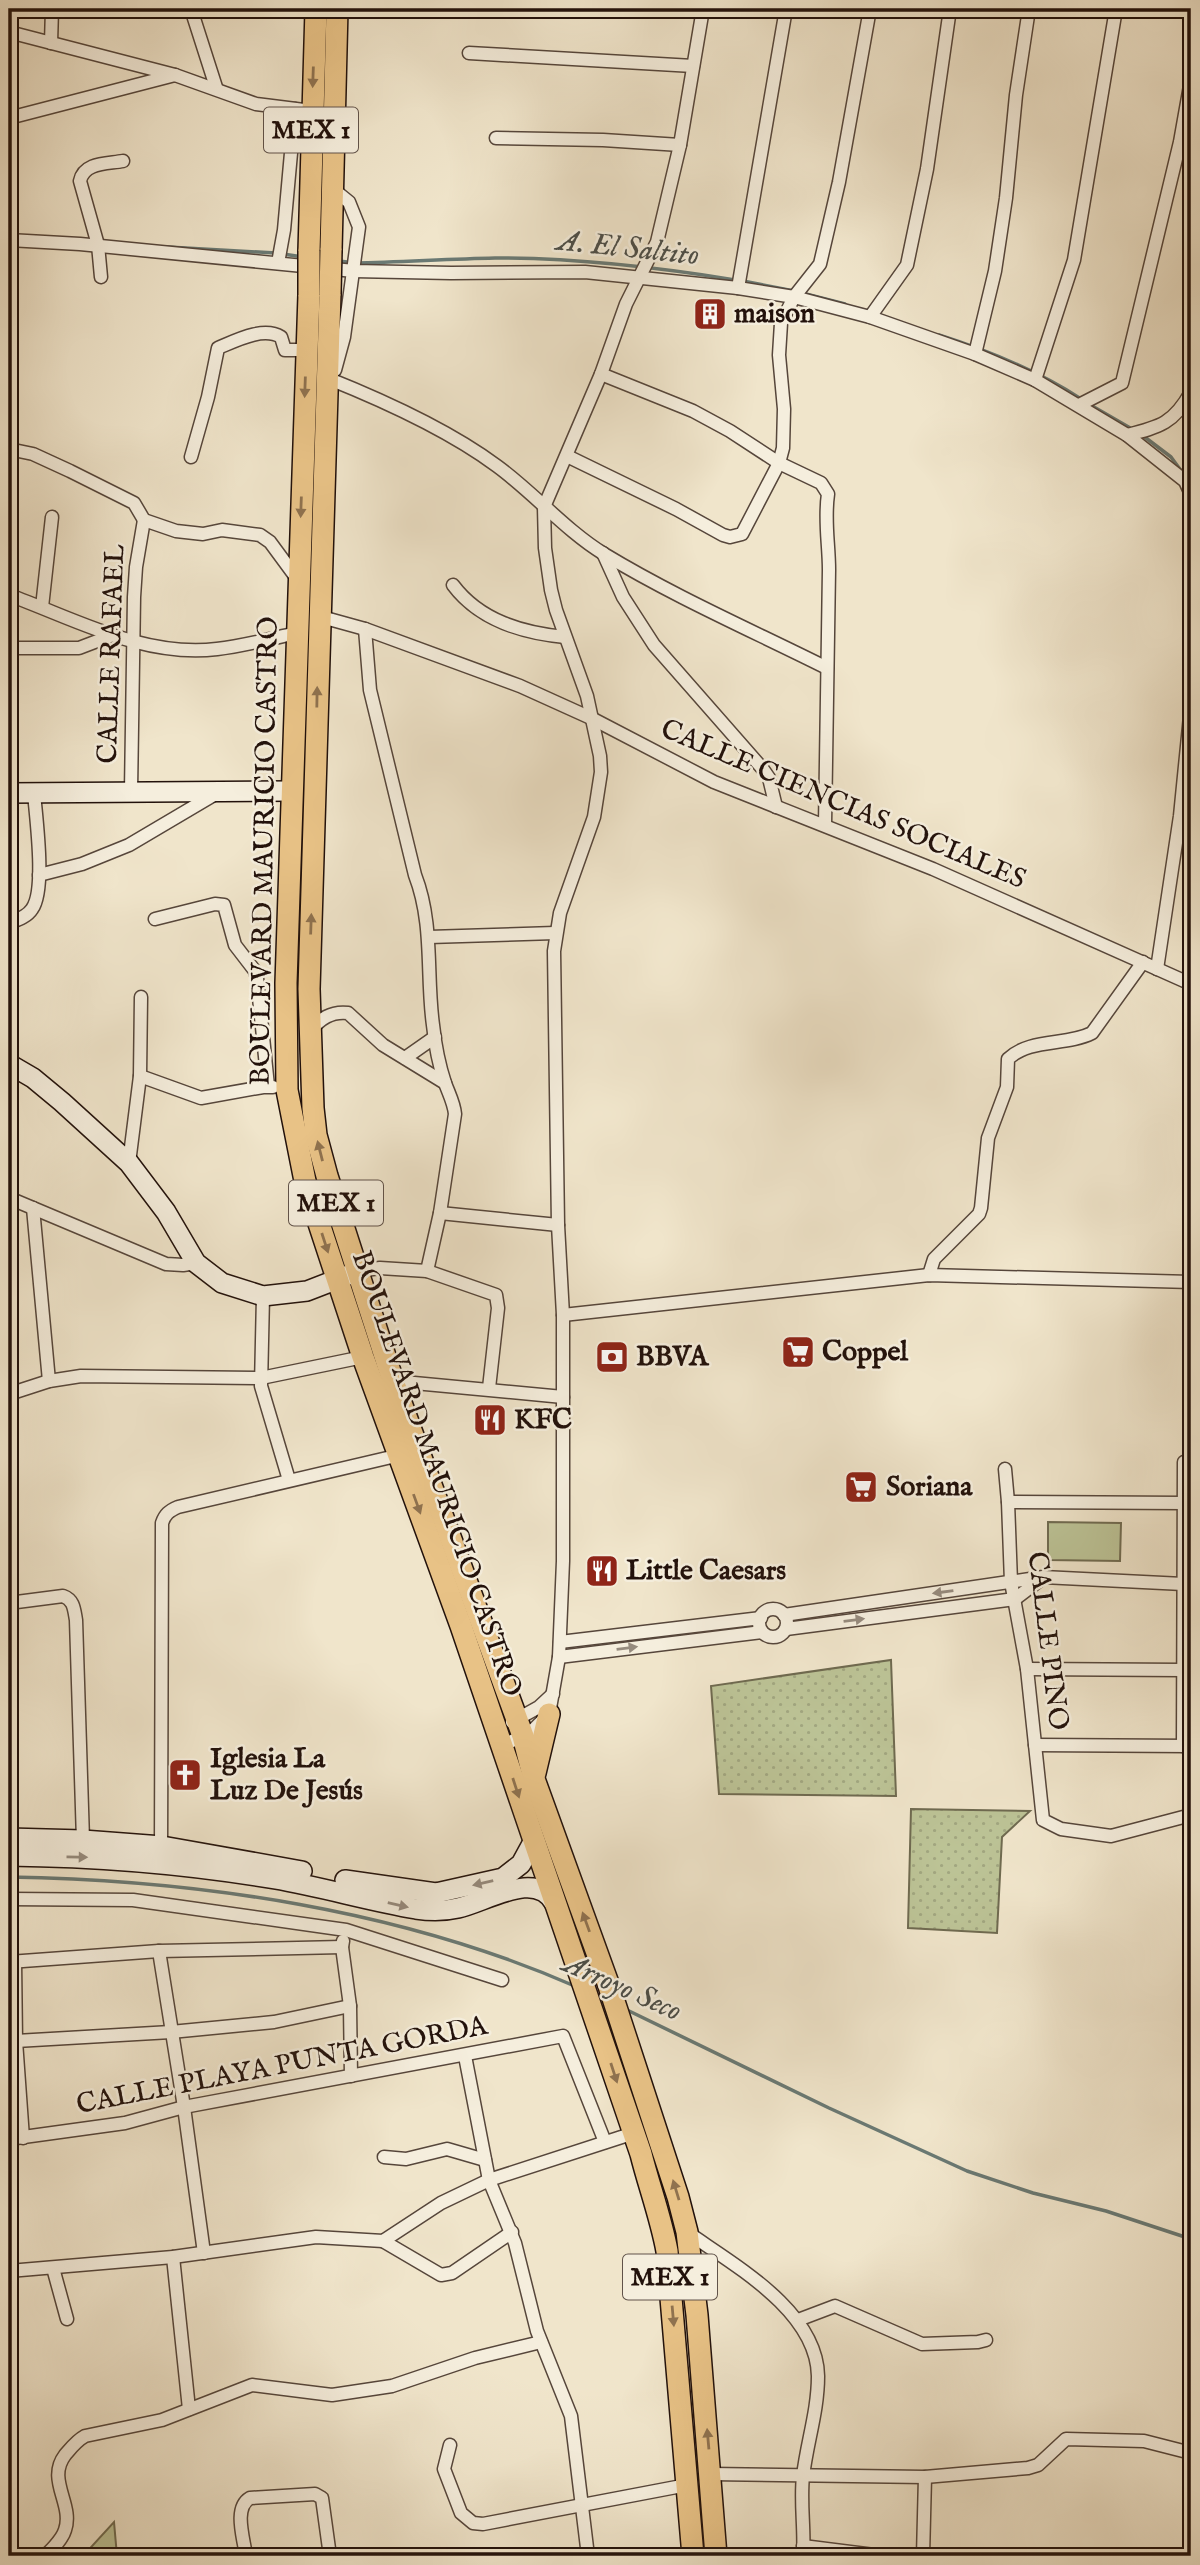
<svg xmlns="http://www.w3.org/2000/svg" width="1200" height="2565" viewBox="0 0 1200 2565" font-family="'IM FELL English',serif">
<defs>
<pattern id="grass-dots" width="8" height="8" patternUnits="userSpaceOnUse" patternTransform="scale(1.75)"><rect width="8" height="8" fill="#bcc396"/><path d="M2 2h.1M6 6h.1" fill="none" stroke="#a1a680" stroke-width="1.8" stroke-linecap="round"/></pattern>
</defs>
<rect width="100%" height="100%" fill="#f0e5cb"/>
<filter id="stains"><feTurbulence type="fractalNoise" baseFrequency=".00286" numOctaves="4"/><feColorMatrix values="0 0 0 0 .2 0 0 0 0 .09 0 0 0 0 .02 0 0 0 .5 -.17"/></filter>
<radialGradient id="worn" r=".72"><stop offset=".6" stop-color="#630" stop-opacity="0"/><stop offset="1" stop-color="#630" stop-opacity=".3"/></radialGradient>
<g fill="url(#grass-dots)" stroke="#6f6a50" stroke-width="2">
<polygon points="891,1660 896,1796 719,1794 711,1686"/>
<polygon points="911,1809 1030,1811 1002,1837 997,1933 908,1928"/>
</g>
<g fill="#bcc396" stroke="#6f6a50" stroke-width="2">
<polygon points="1048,1522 1121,1523 1120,1561 1048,1560"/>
<polygon points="114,2522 117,2556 83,2556"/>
</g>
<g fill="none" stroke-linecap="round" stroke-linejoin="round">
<g stroke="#6a7973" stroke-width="3.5">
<polyline points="168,247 276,253"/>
<polyline points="283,254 303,257"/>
<path d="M339,261l16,2c47,-1 93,-4 140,-5 80,0 161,9 240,22"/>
<polyline points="743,281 794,291"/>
<polyline points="802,293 845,304"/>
<path d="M939,335c50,16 98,35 142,64"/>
<polyline points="1087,403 1132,429"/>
<polyline points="1142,435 1171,457 1182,472"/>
<path d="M9,1877c190,3 393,33 568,110"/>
<polyline points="625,2009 829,2108 967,2171 1033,2193 1106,2211 1191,2239"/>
</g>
<defs>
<g id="street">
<polyline points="191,9 216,87"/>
<polyline points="9,32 175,75 256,104 312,111"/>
<polyline points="51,43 52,9"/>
<polyline points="469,53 693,66"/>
<polyline points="9,118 175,75"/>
<polyline points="496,138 603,140 680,145"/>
<polyline points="333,189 349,202 359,227 344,337 335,370"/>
<polyline points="9,240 80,244 354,271 451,273 585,272 738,288 794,297 870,317 975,354 1035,380 1127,435 1185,481 1191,494"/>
<polyline points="278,263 284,230 295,109"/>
<path d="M101,277l-3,-32 -18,-64c4,-19 27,-17 43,-20"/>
<polyline points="738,288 786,9"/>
<polyline points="870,317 907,265 927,169 950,9"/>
<polyline points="975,354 995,271 1006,198 1016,95 1029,9"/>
<path d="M601,374l92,37 37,20 49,32 42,20 7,11c-4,26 1,50 1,76l-4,255"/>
<path d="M327,378c55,22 123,53 170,88 37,27 68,64 107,88 71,43 149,77 223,114"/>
<polyline points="1035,380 1074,260 1116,9"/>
<polyline points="1079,405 1122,383 1180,142 1191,80"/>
<path d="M1127,435c33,-8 47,-12 64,-43"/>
<polyline points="9,449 33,454 70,471 134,503 144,520 176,531 203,534 222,530 260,535 270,542 298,580"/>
<polyline points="567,456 676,509 723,535 730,537 742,534 779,463 783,448 784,409 779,355 781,323 794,297 820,264 839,182 870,9"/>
<path d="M191,457l17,-60 10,-49c17,-7 45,-22 63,-11l4,13h22"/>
<polyline points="603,553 623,597 654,645 762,768 769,778 776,807"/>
<path d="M453,585c27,36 70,48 112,52"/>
<path d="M9,595c66,24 135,63 208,54 26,-3 53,-10 79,-16"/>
<polyline points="42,607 52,517"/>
<polyline points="318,616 365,629 520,686 593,719 714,782 933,869 1191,984"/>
<path d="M365,629l5,61 45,185c19,49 11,100 18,150 2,19 6,40 12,58 4,11 9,20 10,31l-15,99 -13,58"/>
<polyline points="9,648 79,648 113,635"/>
<polyline points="131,791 134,597 136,567 144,520"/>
<polyline points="39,875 82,864 129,845 217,793"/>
<polyline points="155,919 215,904 224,905 235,945 255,971 257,978 268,1086"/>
<path d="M9,923c8,-3 18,-6 23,-14 14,-19 4,-91 2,-116"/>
<polyline points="429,937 555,933"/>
<polyline points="1157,969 1180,816 1191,706"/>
<path d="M310,1031c10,-12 21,-20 38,-18l35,32 62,38"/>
<polyline points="405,1058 435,1037"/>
<polyline points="140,1076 201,1098 263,1087 273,1087"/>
<polyline points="129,1163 140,1076 141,997"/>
<polyline points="9,1198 166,1264 183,1265 196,1263"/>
<polyline points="33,1208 49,1381"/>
<polyline points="440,1213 558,1225"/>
<polyline points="358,1271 380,1268 427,1271 496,1295 498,1308 489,1388"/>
<path d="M929,1275l5,-16 45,-45 2,-6 7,-70 19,-51 1,-28c22,-21 58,-13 84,-26l51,-71"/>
<polyline points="263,1296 261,1386 289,1480"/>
<polyline points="563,1315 929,1275 1191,1282"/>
<polyline points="393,1381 563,1397"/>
<polyline points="9,1394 49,1381 81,1376 261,1378 363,1357"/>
<polyline points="1005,1469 1008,1502 1011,1582 1027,1669 1043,1820 1061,1829 1111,1836 1191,1815"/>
<polyline points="1008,1502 1184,1503"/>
<path d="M9,1603l54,-7c11,4 11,13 13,24l7,220"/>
<circle cx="773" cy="1623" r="14"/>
<polyline points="784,1615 1043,1577 1183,1584"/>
<polyline points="786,1629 1015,1599 1040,1580"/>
<polyline points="560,1642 761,1618"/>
<polyline points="559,1657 762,1632"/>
<polyline points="1027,1669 1183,1670"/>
<polyline points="512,1722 539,1707 553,1694"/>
<polyline points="1035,1745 1191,1746"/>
<polyline points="502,1746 532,1731 549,1714 559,1657 563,1561 563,1315 558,1225 554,951 560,913 594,817 601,772 600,756 587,696 556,610 551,590 545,548 544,507 601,374 626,304 657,242 680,145 703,9"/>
<polyline points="1183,1746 1184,1462"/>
<path d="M161,1852l1,-329c3,-9 7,-12 16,-16l222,-52"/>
<polyline points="9,1899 133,1900 346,1930 502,1980"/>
<polyline points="343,1941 342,1947 350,2006 351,2076"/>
<polyline points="159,1951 184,2107 204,2253"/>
<polyline points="15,1961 16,2041 23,2138"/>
<polyline points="9,1962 159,1951 342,1947"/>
<polyline points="16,2041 171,2032 274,2022 350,2006"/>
<polyline points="465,2056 489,2180 515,2243 537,2331 571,2416 588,2556"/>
<polyline points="9,2139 125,2123 184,2107 563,2036 605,2142"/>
<polyline points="384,2157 406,2159 447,2149 485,2160"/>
<path d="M687,2232c47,33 130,79 131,144 0,35 -11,66 -15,100 -3,27 2,54 0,80"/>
<polyline points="383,2241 441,2275 452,2273 512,2232"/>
<polyline points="173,2257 189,2409"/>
<polyline points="53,2268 67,2319"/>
<polyline points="9,2271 173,2257 316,2237 383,2241 441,2203 489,2180 634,2133"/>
<polyline points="798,2320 835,2306 922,2344 978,2342 986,2340"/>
<polyline points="450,2445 444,2469 461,2513 473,2523 483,2524 687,2485"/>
<polyline points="711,2474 925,2477 1028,2468 1038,2465 1066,2439 1144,2441 1191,2453"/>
<polyline points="803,2546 882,2556"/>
<path d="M45,2556c7,-7 17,-16 20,-26 9,-26 -19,-50 0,-75 6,-7 11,-14 20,-19l77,-16 90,-35 80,10 60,-9 83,-28 66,-16"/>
<path d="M246,2556c-2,-17 -13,-48 4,-58l65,-4 7,4 8,58"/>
<polyline points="923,2556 925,2477"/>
</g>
<g id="secondary">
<polyline points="9,793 291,791"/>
<polyline points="9,1064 33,1078 62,1102 129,1163 166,1212 196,1263 222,1283 263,1296 307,1291 351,1274"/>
<polyline points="9,1838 83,1840 162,1846 302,1871"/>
<path d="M9,1856c90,1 177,8 266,23 47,8 94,22 141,30 14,2 29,2 42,-1 28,-6 79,-40 97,-4"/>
<polyline points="345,1880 436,1893 503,1878 521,1864 533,1842"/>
</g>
<g id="primary">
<polyline points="331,250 337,9"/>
<polyline points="309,251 316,9"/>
<polyline points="330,294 309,989 313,1108 316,1135 327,1176 393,1381 523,1736 534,1779 609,1986 678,2197 687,2232 697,2315 716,2556"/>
<path d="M309,295l-23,688 1,107 18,91 58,176 98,269 180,528c8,32 20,64 26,97l26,305"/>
<polyline points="535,1773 549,1714"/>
</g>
</defs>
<use href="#street" stroke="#56463b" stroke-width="15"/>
<use href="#secondary" stroke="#22110b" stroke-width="22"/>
<use href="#primary" stroke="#22110b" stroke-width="24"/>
<use href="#street" stroke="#f5eedd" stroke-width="12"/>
<use href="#secondary" stroke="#f5eedd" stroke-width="19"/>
<use href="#primary" stroke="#e8c286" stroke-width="21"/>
<defs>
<g id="primary-bridge">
<polyline points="330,294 331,250"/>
<polyline points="309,295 309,251"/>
</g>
</defs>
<use href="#primary-bridge" stroke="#22110b" stroke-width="24" stroke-linecap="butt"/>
<use href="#primary-bridge" stroke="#e8c286" stroke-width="21"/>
</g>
<defs><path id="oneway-solid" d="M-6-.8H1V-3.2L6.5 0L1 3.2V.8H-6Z" transform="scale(1.75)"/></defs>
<g fill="#8f724f">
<use href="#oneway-solid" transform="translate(313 77) rotate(92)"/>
<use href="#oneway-solid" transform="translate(305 387) rotate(92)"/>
<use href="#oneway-solid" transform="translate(301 507) rotate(92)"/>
<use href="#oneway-solid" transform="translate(317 697) rotate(-89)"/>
<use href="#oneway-solid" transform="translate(311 924) rotate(-88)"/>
<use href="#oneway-solid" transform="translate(320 1151) rotate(-104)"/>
<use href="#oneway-solid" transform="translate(325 1243) rotate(72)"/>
<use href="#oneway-solid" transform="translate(417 1504) rotate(70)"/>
<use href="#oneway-solid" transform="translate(516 1788) rotate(72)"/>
<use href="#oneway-solid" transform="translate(586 1922) rotate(-110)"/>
<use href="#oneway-solid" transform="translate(614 2073) rotate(72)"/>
<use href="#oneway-solid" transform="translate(676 2190) rotate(-107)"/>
<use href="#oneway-solid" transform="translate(673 2316) rotate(85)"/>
<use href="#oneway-solid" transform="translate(708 2439) rotate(-95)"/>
</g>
<g fill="#968b7e">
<use href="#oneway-solid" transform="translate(943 1592) rotate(172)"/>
<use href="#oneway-solid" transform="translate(854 1620) rotate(-7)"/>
<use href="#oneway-solid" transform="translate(627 1648) rotate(-7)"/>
<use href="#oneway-solid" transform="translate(77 1857) rotate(1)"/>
<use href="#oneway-solid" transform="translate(483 1883) rotate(167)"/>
<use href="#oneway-solid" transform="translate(398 1905) rotate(13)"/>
</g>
<defs>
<symbol id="building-square" viewBox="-11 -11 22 22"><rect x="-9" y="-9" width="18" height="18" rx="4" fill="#8f2418" stroke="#f5eedd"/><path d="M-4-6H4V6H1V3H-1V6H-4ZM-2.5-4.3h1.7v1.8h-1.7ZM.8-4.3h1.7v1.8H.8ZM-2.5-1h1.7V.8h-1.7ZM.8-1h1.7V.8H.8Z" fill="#fff"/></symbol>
<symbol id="supermarket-square" viewBox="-11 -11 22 22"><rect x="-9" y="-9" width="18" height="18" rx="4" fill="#8f2418" stroke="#f5eedd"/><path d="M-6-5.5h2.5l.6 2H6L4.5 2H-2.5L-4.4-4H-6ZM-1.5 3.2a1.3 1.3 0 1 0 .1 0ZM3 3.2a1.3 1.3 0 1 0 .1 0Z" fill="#fff"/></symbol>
<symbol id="bank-square" viewBox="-11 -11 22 22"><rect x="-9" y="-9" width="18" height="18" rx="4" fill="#8f2418" stroke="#f5eedd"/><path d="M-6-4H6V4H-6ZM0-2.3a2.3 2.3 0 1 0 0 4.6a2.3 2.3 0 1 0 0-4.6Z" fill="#fff"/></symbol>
<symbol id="restaurant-square" viewBox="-11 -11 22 22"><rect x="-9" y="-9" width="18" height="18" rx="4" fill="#8f2418" stroke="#f5eedd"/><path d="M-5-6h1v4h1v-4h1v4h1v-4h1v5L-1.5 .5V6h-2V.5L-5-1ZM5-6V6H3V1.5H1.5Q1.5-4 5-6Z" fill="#fff"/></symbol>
<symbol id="church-square" viewBox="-11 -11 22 22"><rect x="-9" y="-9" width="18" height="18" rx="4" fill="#8f2418" stroke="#f5eedd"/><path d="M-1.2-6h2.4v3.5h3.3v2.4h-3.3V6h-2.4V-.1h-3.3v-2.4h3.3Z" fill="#fff"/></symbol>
</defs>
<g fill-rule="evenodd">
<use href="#building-square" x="691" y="295" width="38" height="38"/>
<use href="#supermarket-square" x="779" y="1333" width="38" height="38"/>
<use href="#bank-square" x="593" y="1338" width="38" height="38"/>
<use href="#restaurant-square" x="471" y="1401" width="38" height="38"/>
<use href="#supermarket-square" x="842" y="1468" width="38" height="38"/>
<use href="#restaurant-square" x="583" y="1552" width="38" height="38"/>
<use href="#church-square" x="166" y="1756" width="38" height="38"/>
</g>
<g text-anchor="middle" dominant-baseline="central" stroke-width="5" stroke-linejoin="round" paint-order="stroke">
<g fill="#f5eedd" stroke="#61534a" stroke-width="2">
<rect x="264" y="107.5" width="94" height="45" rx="5"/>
<rect x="289" y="1180.5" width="94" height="45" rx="5"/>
<rect x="623" y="2254.5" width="94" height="45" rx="5"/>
</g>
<g font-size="26" font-weight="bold" fill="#22110b">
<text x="311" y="130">MEX 1</text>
<text x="336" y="1203">MEX 1</text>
<text x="670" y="2277">MEX 1</text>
</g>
<g font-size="28" font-weight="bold" fill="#22110b" stroke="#f5eedd" text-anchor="start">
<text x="734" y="314">maison</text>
<text x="822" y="1352">Coppel</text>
<text x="636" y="1357">BBVA</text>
<text x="514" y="1420">KFC</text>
<text x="886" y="1487">Soriana</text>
<text x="626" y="1571">Little Caesars</text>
<text x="210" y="1759">Iglesia La<tspan x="210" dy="32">Luz De Jesús</tspan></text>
</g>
<g font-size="28" fill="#22110b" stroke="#f5eedd">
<text transform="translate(112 654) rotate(-88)">CALLE RAFAEL</text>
<text transform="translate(843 805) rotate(23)">CALLE CIENCIAS SOCIALES</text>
<text transform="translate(265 851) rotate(-89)">BOULEVARD MAURICIO CASTRO</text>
<text transform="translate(436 1474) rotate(71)">BOULEVARD MAURICIO CASTRO</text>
<text transform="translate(1047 1641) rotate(83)">CALLE PINO</text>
<text transform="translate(282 2066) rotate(-11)">CALLE PLAYA PUNTA GORDA</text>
</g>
<g font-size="30" font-style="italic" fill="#4c4e48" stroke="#f5eedd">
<text transform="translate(628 249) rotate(6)">A. El Saltito</text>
<text transform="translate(622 1988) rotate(24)">Arroyo Seco</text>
</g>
</g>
<rect width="1200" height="2565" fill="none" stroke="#f0e5cb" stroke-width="35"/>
<rect x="10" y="10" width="1179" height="2544" fill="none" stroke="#22110b" stroke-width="3.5"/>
<rect x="18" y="18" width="1165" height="2530" fill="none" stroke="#22110b" stroke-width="2"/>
<rect width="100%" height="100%" filter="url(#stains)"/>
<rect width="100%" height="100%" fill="url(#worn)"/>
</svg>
